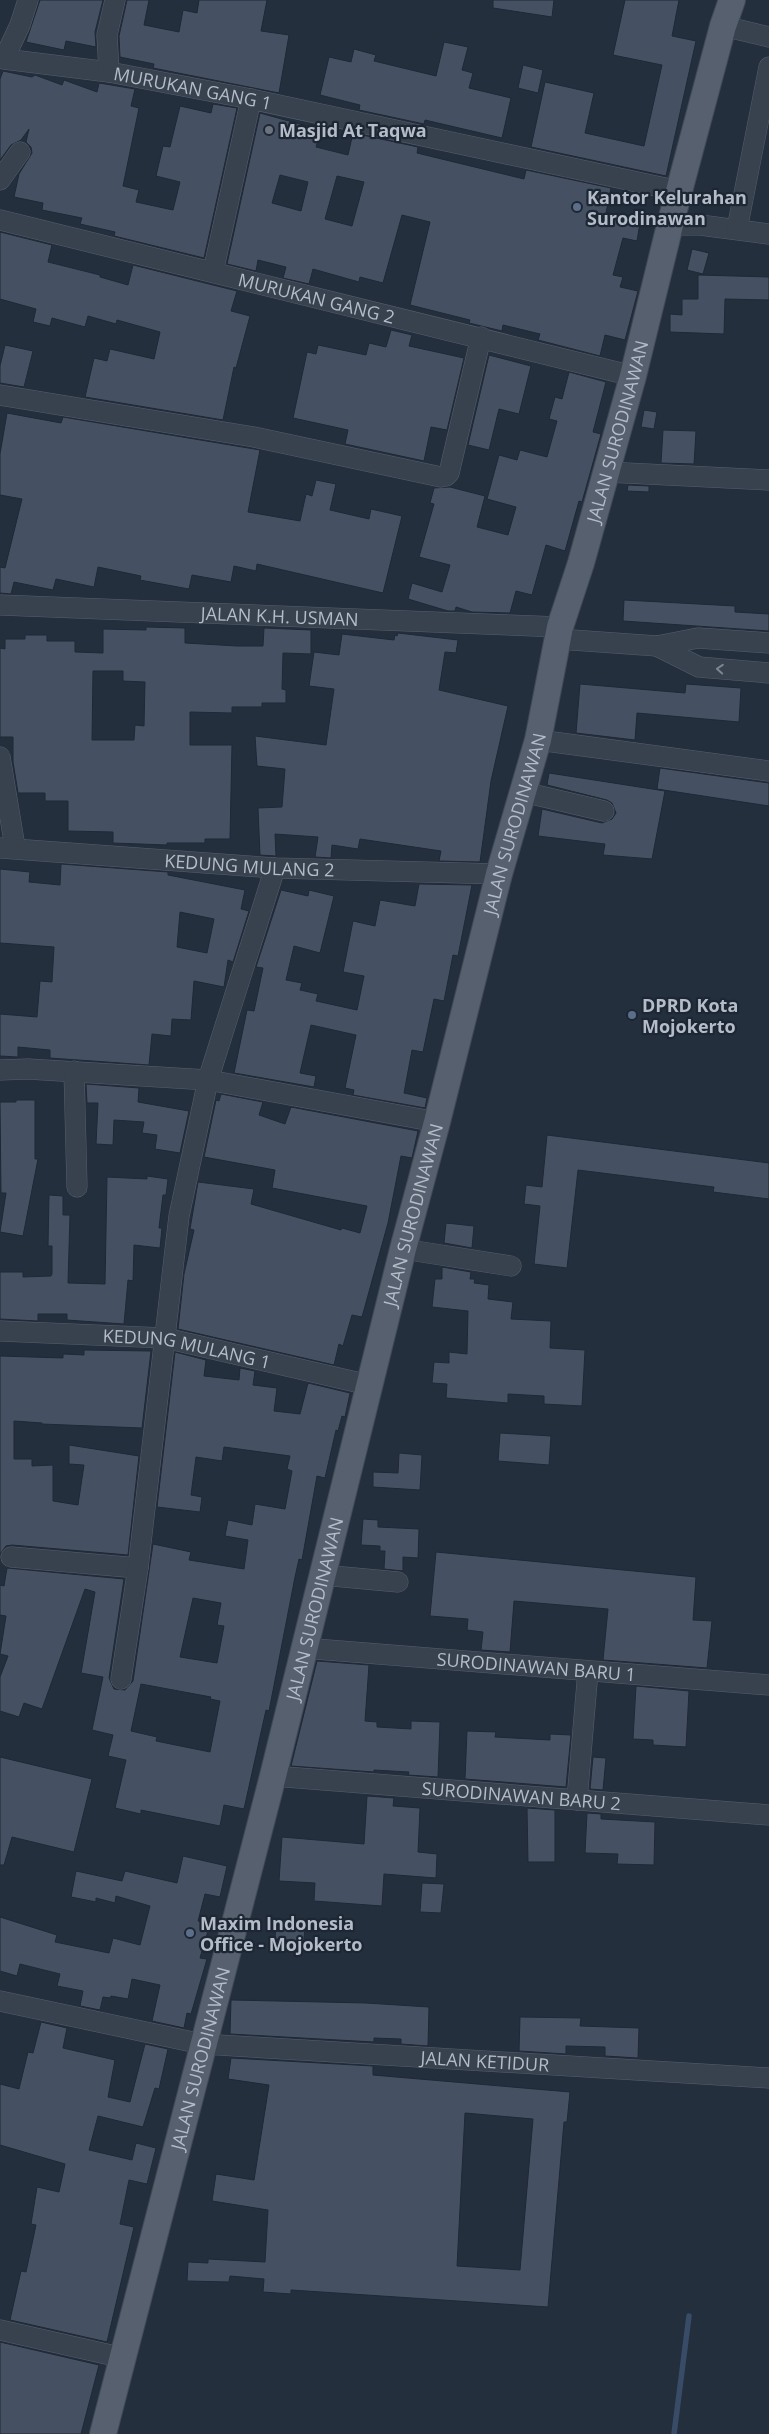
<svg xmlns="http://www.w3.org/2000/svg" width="769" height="2434" viewBox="0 0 769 2434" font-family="'Open Sans',sans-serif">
<rect width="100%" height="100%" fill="#242f3e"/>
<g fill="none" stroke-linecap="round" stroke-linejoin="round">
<polyline stroke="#394c67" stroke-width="5.5" points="674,2434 689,2316"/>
</g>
<g fill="#455162" stroke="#1f2835" fill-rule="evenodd">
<polygon points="40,0 103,0 95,32 96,47 66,41 64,50 26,42"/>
<polygon points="127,0 149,0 144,25 179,32 183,10 197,13 199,0 267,0 261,31 289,35 279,93 153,68 154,64 120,57 119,36"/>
<polygon points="493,0 554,0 552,17 493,8"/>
<polygon points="625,0 679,0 672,36 696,41 666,176 531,147 545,82 594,93 585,133 644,146 662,65 613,55"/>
<polygon points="444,42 468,47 462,70 473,73 469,88 511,98 502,138 425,120 424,124 359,110 360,105 320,95 329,57 351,62 354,49 376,55 374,61 436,76"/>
<polygon points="523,65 543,70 538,93 518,88"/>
<polygon points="3,71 32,77 35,75 62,85 64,80 97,92 99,83 135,89 131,106 139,108 123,186 139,190 136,202 173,210 180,182 156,176 163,146 170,147 180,106 211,113 213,104 237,108 204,258 114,236 115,232 80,224 82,218 42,210 43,203 14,197 19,174 32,153 31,147 26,142 29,129 21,140 11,145 0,160 0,79"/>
<path d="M260,113l61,17 -5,17 32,8 5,-22 65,14 -1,6 107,26 2,-9 85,18 -6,30 35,5 -3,18 -14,-3 -10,37 10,2 -3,10 18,4 -13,49 -20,-5 -5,21 -62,-16 2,-6 -37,-9 -1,6 -33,-8 1,-3 -60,-15 20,-83 -28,-7 -19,68 -23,-6 -1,5 -46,-13 -4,15 -26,-6 3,-11 -28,-7 -2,11 -29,-7zM280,175l28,7 -7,29 -29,-8zM337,176l27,6 -12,44 -27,-7z"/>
<polygon points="0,232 52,245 48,262 100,275 100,277 128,285 133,265 237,291 231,311 250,316 236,368 234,367 223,420 85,397 94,358 107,361 110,349 154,359 160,332 117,320 116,324 88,316 85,327 52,318 50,326 33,322 36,309 0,299"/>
<polygon points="692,249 709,253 703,274 687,270"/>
<polygon points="698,275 769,277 769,300 725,299 724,334 670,332 670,314 682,315 682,299 698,299"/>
<polygon points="391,330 412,335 409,346 464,358 447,430 431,427 424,461 345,444 348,430 293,418 307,352 316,354 318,345 366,355 369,343 386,347"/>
<polygon points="5,345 33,351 24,387 0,383 0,366"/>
<polygon points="489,355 531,366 519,414 499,409 489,450 468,445"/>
<polygon points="569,372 606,382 593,432 601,434 582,502 579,501 565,551 546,545 532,595 516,591 510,613 472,612 456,607 455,611 448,611 408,599 412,583 442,592 450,565 419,557 434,504 430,503 434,488 450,487 485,496 477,527 508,535 516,507 487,499 499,455 517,460 520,450 547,457 557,421 549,419 555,397 562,399"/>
<polygon points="644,410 657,412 654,429 641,427"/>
<polygon points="7,413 61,423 63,417 260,450 248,512 300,521 306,494 312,496 316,480 336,484 330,510 369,519 371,509 402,516 383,593 257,564 256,571 234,566 231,582 192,575 189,589 140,580 141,576 98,567 94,587 56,579 53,590 14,582 11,594 0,593 0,567 5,568 22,499 0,495 0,454"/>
<polygon points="663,430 696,431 694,464 661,463"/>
<polygon points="628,485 649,486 649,492 627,491"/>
<polygon points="624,600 735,606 735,612 769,614 769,631 623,621"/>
<path d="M146,627l39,1v15l52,3h26l1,-18 47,2v24l-28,-1 -1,36 4,1v13h-24v4h-30v6l-42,-1v33h42l-2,94h-25v4h-38v2l-54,-2v-11l-45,-1v-30h-23v-8h-27l-5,-31v-25h-13v-89l5,1v-10h20v-4h22v6h28v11l28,1v-24l43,1zM93,671h30v10l22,1 -1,44 -9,-1 -1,15h-42z"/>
<polygon points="398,633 458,640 456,653 445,652 439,690 508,706 491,781 480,862 439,861 441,851 360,839 358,849 332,845 331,858 315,857 318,837 275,834 276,856 260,855 258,808 282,807 285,769 257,766 255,736 326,745 334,689 309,686 314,652 339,655 342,634 394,640 395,635 397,636"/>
<polygon points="580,684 685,693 686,684 741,688 739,722 637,713 635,740 576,733"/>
<polygon points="660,768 769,783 769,806 657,789"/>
<polygon points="549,773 665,791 652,859 603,855 605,844 538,836 542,809 602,823 612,819 616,813 612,803 607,800 547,785"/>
<path d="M61,864l107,8v3l77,15 -4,19 8,2 -16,51 -5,-2 -4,27 -30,-6 -3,39 -19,-1 -1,17 -19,-2 -3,31 -99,-7v-8l-32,-3v10l-18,-1v-42l37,3 3,-36 12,1 2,-35 -54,-4v-74l30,3 -1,10 31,3zM180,912l34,7 -7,34 -30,-6z"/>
<polygon points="419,884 472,885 458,956 453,955 444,1001 434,999 423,1052 412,1050 404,1093 427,1098 425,1108 353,1095 354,1090 345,1088 356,1035 311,1025 300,1073 316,1076 314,1087 234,1073 247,1010 254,1011 263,968 256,967 281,890 308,896 309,890 334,896 320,953 294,946 286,980 302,983 300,990 318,994 316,1001 357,1010 364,976 343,972 353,921 375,926 380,900 415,906"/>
<polygon points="86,1084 139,1088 138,1102 189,1111 180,1153 155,1149 157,1135 142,1133 144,1122 114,1120 113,1145 96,1144 98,1103 87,1103"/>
<polygon points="221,1094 263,1102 259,1115 285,1124 291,1107 418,1131 412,1158 401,1156 388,1223 362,1317 352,1315 343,1346 339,1344 334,1365 178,1329 184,1274 194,1230 190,1229 198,1182 254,1189 251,1204 341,1230 342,1228 360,1233 367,1206 272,1188 275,1170 204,1157 216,1100 219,1101"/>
<polygon points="16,1100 35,1100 35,1159 38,1159 23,1236 0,1232 6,1193 1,1193 0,1102 16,1102"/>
<polygon points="547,1135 769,1163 769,1199 713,1192 714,1187 578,1170 567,1268 534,1264 540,1206 524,1204 526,1185 542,1187"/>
<polygon points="147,1176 168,1179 166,1195 163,1195 159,1228 162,1228 160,1248 134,1245 133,1281 128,1280 124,1324 67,1320 67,1314 38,1314 38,1321 0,1319 0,1272 23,1272 23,1277 51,1276 52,1274 52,1246 48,1246 49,1195 63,1196 63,1215 70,1215 68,1283 105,1284 107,1177 147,1179"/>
<polygon points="446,1223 474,1226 472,1248 444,1243"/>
<polygon points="442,1267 471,1272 470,1279 475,1279 474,1283 489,1285 488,1299 513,1302 511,1319 551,1321 550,1348 585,1350 582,1406 544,1404 544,1396 508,1394 508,1403 446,1398 447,1384 432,1383 434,1362 449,1363 449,1352 467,1354 468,1311 432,1307 435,1279 442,1279"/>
<polygon points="84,1350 151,1351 142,1428 42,1424 42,1423 14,1421 14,1459 32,1459 32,1466 53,1465 53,1501 78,1505 84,1465 69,1464 69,1445 139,1456 128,1555 12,1545 6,1546 0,1554 0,1356 63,1358 63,1354 84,1355"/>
<path d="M175,1352l31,8 -2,16 35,4 1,-12 15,3 -2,14 24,3 -3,23 26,3 8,-31 42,10 -5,24 -3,-1 -4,15 -2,-1 -11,48 -8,-2 -15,84 -3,-1 -4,18 -26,134 -3,-1 -22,99 -20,-4 -4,21 -79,-16v4l-26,-6 11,-48 -18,-4 5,-21 -21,-5 11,-53 -22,-4 14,-81 -10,-3 -43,120 -18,-6 -5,14 -19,-6v-34l8,-21 -8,-2 6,-38 -6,-1v-30l4,1 3,-18 117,11 -15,99 5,11 11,1 8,-9 20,-137 38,8 -2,8 55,9 4,-29 -23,-4 3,-16 24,5 3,-21 30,5 7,-38 -5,-2 3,-13 -66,-9 -2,14 -26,-4 -5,38 11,2 -2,15 -43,-5zM193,1598l28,5 -4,22 7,1 -7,37 -37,-6zM141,1684l70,13 -1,2 10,2 -10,51 -54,-11 1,-4 -26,-6z"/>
<polygon points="500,1433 551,1436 549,1465 498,1461"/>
<polygon points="399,1453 422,1455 420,1490 373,1487 373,1472 398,1473"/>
<polygon points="363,1519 378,1520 378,1527 419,1529 418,1558 403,1557 403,1571 384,1569 385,1551 380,1551 380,1546 361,1545"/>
<polygon points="436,1552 696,1577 693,1620 712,1621 707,1668 603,1660 608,1609 514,1601 510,1652 481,1650 483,1632 467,1630 468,1619 430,1616"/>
<polygon points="317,1661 369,1665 365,1721 377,1722 377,1727 411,1729 411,1721 440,1722 438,1777 408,1775 409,1772 374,1770 374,1772 291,1766"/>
<polygon points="636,1686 689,1691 686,1747 653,1745 653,1740 633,1739"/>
<polygon points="467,1731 496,1732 495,1737 550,1740 550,1734 571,1735 566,1787 465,1779"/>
<polygon points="0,1757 92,1779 74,1852 12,1837 4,1865 0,1865"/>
<polygon points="593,1757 606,1758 603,1790 590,1789"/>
<polygon points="367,1796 394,1798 393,1806 420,1808 418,1852 437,1854 436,1878 384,1874 382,1906 314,1901 315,1883 279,1881 282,1837 364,1844"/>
<polygon points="527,1808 555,1810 555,1862 528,1862"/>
<polygon points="587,1813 601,1814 601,1819 655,1822 654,1865 617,1864 618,1854 585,1853"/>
<polygon points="183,1856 227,1866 220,1897 205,1894 198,1921 210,1924 200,1958 207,1959 191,2014 187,2013 184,2028 152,2021 160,1985 132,1979 128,1999 111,1996 110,1998 103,1997 100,2010 80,2006 83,1991 57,1986 60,1974 20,1964 17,1976 0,1971 0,1917 57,1935 55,1942 109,1953 113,1938 140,1945 150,1906 116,1896 115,1903 96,1898 96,1902 71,1897 76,1871 122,1881 125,1871 177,1883"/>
<polygon points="422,1883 444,1884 441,1913 420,1912"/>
<polygon points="276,1919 305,1921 304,1941 275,1939"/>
<polygon points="231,2000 366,2003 429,2007 428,2046 401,2044 401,2039 374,2038 374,2042 230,2034"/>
<polygon points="520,2017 581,2018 580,2026 639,2028 638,2058 605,2056 605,2047 566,2046 566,2054 519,2051"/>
<polygon points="41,2022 67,2028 63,2048 115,2060 108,2097 130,2102 145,2044 168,2049 159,2089 155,2088 143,2127 98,2116 89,2150 132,2160 136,2143 156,2148 147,2184 129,2180 120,2224 134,2227 107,2342 10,2320 21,2271 26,2272 36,2225 31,2224 37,2187 59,2192 65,2164 0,2145 0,2084 19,2089 28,2052 33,2053"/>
<path d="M231,2058l142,8v9l197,17 -3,30h-3l-16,185 -257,-17v4l-28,-2 1,-13 -34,-3 -1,6 -42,-1 1,-19 20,1v-4l57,3 3,-52 -56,-9 4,-27 38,6 15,-95 -41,-6zM465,2113l68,6 -13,151 -63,-4z"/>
<polygon points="0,2342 99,2365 81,2434 0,2434"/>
</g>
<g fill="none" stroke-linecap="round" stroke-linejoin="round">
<defs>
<g id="minor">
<path id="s1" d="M28,0l-8,25 -16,34 105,13 142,27 428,92"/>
<polyline points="723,26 769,37"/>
<polyline points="109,72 107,35 115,0"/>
<polyline points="0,180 20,152"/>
<path id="s2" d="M0,220l633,156"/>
<polyline points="670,225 700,225 769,234"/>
<polyline points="737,229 769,67"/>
<polyline points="213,272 251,99"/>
<polyline points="0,395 254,437 441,477 446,476 449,473 481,337"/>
<polyline points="606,472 769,480"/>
<path id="s3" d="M0,605l560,22"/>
<polyline points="558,639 657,646 698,638 769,643"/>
<polyline points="657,646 699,667 769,673"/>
<polyline points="538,740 769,771"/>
<polyline points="0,757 15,847"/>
<polyline points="523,792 604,811"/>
<path id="s4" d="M0,848l275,20 224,6"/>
<polyline points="0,1070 28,1069 208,1080 437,1122"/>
<polyline points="74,1071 77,1187"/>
<polyline points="403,1249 511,1266"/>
<path id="s5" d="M0,1331l165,7 204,47"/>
<polyline points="11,1557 138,1568"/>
<polyline points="322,1575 398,1582"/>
<path id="s6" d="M303,1648l466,37"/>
<polyline points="121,1679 138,1568 179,1216 208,1080 275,868"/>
<path id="s7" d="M273,1776l496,39"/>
<polyline points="577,1800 588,1671"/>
<path id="s8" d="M0,2001l202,43 567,34"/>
<polyline points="0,2330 124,2358"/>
</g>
<g id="major">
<path id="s9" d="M103,2434l170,-658 130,-527 34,-127 62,-248 39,-134 22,-113 21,-64 52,-187 37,-151 53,-199 9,-26"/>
</g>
</defs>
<use href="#minor" stroke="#565f6c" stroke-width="21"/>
<use href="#major" stroke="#414a57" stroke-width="28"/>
<use href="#minor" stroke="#38414e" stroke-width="20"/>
<use href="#major" stroke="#56606e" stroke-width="26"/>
</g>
<defs><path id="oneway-chevron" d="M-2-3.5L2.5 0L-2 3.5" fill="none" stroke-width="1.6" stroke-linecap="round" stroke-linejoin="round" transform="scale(1.25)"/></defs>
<use stroke="#7c8592" href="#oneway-chevron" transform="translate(720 669) rotate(-176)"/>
<circle fill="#6b7280" stroke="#1d2633" stroke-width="2" cx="269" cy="130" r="5"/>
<g fill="#5c6f8a" stroke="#1d2633" stroke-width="2">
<circle cx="577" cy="207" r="5"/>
<circle cx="632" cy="1015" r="5"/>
<circle cx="190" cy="1933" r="5"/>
</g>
<g text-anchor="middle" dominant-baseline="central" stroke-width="4.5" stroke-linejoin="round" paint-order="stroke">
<g font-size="18" fill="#b4bcc9" stroke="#1d2633">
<text stroke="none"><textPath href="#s1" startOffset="255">MURUKAN GANG 1</textPath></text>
<text stroke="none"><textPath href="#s2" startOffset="326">MURUKAN GANG 2</textPath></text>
<text stroke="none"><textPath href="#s9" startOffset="2068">JALAN SURODINAWAN</textPath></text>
<text stroke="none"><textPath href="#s3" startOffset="280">JALAN K.H. USMAN</textPath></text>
<text stroke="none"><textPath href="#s9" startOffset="1662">JALAN SURODINAWAN</textPath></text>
<text stroke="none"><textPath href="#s4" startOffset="250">KEDUNG MULANG 2</textPath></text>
<text stroke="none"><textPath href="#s9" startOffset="1258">JALAN SURODINAWAN</textPath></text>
<text stroke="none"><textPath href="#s5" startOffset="188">KEDUNG MULANG 1</textPath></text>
<text stroke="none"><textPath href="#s9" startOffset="852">JALAN SURODINAWAN</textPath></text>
<text stroke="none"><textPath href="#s6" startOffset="234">SURODINAWAN BARU 1</textPath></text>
<text stroke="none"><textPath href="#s7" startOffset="249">SURODINAWAN BARU 2</textPath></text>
<text stroke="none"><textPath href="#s9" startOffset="388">JALAN SURODINAWAN</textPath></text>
<text stroke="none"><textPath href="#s8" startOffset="490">JALAN KETIDUR</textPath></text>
</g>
<g font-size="18" font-weight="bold" fill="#b4bcc9" stroke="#1d2633" text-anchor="start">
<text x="279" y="130">Masjid At Taqwa</text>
<text x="587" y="197">Kantor Kelurahan<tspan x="587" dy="21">Surodinawan</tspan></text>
<text x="642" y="1005">DPRD Kota<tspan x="642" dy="21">Mojokerto</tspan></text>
<text x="200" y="1923">Maxim Indonesia<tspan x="200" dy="21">Office - Mojokerto</tspan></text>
</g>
</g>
</svg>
